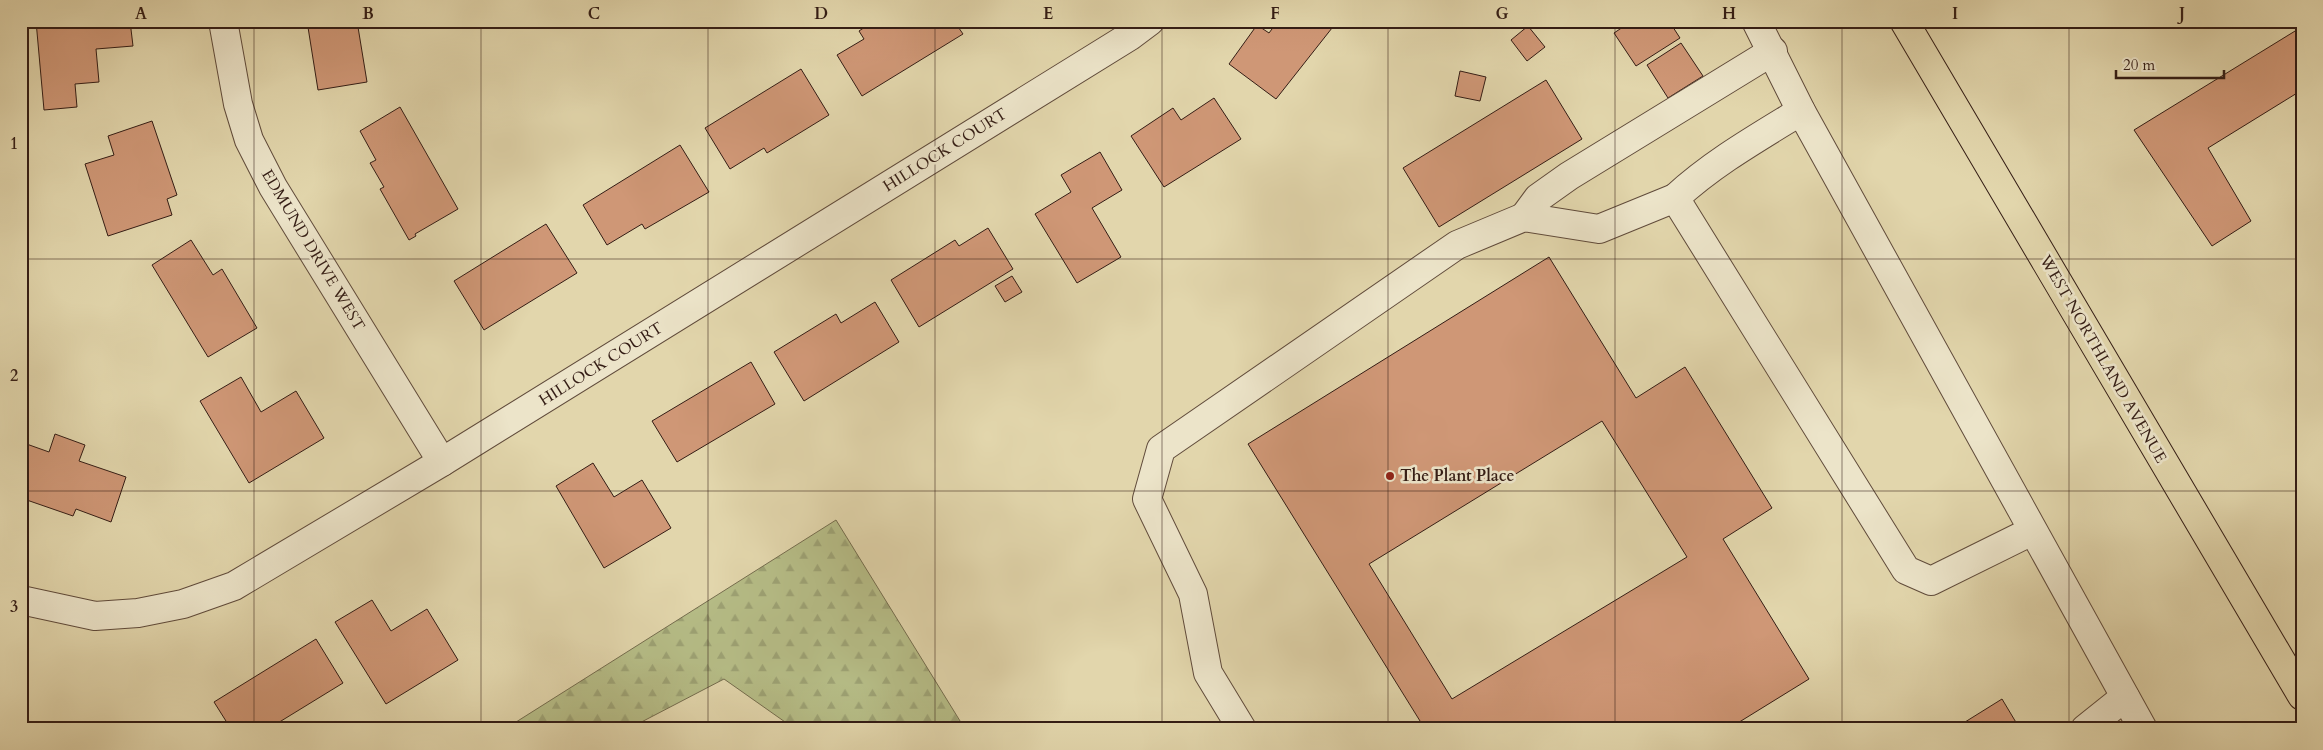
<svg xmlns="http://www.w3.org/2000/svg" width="2323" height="750" viewBox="0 0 2323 750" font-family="Cardo,serif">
<defs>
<pattern id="forest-firs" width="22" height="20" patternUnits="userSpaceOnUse" patternTransform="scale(1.25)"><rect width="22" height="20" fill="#b6bd87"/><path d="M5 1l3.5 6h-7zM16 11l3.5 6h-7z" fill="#9da274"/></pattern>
</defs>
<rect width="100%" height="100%" fill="#e2d6ac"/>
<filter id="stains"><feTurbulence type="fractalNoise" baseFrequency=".004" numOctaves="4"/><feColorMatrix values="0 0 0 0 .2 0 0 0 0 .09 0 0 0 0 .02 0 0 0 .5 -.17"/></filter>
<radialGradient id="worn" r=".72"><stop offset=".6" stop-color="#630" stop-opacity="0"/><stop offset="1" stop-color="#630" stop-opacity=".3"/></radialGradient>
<polygon fill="url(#forest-firs)" stroke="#756d4e" points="836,520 965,729 795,729 724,679 628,729 505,729"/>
<g fill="#cf9776" stroke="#341d15" fill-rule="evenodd">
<polygon points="36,21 130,21 133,46 96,49 99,82 75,84 77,107 44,110"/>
<polygon points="307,21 357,21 367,82 318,90"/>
<polygon points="874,21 954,21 963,34 862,96 837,55 864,39 859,31"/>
<polygon points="1278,21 1324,21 1332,28 1276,99 1229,64 1257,25 1269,33"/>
<polygon points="1632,21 1669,21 1680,38 1636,66 1614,33"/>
<polygon points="1528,26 1545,47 1527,61 1511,40"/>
<polygon points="2300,28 2302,90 2208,148 2251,221 2212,246 2134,130"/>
<polygon points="1681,43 1703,76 1668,98 1647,65"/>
<polygon points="801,69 829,115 767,153 764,148 730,169 705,128"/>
<polygon points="1460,71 1486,77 1480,101 1455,96"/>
<polygon points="1546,80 1582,139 1439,227 1403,168"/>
<polygon points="1214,98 1241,139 1164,187 1131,136 1173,108 1181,120"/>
<polygon points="400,107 458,209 415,234 416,236 409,240 380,189 384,187 370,163 376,160 360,131"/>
<polygon points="152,121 177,195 167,199 172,215 108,236 85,164 114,155 108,136"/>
<polygon points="680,145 709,192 645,229 642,224 607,245 583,205"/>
<polygon points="1100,152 1122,190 1092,208 1121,257 1077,283 1035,214 1071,192 1061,175"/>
<polygon points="546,224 577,273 484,330 454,281"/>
<polygon points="988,228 1013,269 919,327 891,280 955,240 959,246"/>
<polygon points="191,240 213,275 222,269 257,328 208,357 152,265"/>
<path d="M1549,257l87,141 49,-31 87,141 -49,31 86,140 -81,50h-303l-177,-285zM1602,421l85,136 -235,142 -83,-135z"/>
<polygon points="1012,276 1022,292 1005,302 995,286"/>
<polygon points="2302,295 2302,309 2296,298"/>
<polygon points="875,302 899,342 804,401 774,352 836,314 841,323"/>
<polygon points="751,362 775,404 677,462 652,421"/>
<polygon points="241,377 261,412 296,391 324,438 249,483 200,401"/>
<polygon points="55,434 85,445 79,461 126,477 111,522 76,509 73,516 21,498 21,442 49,452"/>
<polygon points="593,463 614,497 642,480 671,528 604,568 556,486"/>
<polygon points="372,600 391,631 427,609 458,660 386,704 335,622"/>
<polygon points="316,639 343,683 268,729 231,729 214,702"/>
<polygon points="2002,699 2020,729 1958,729 1957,727"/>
</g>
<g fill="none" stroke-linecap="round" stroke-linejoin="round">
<defs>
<g id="minor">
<polyline points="223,21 238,104 249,140 273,187 442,462"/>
<polyline points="1756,21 1801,111 2143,729"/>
<path d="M1801,111c-44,27 -88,52 -126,87l231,372 25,11 101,-50"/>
<polyline points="1524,217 1538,198 1569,176 1773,51"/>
<polyline points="21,600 95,616 138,613 183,604 234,586 442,462 1130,36 1150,21"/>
<polyline points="1242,729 1208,673 1193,594 1147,499 1161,449 1457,245 1524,217 1599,229 1675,198"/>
<polyline points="2085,729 2125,697"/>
</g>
<polyline id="major" points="1904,21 2302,696"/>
</defs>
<use href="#minor" stroke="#604b3b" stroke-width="30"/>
<use href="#major" stroke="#341d15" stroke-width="30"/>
<use href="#minor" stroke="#ece4c9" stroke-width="28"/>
<use href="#major" stroke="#e2d6ac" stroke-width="28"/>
</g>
<path fill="none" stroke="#341d15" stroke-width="1" stroke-opacity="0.55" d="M254,21v708M481,21v708M708,21v708M935,21v708M1162,21v708M1388,21v708M1615,21v708M1842,21v708M2069,21v708M21,259h2281M21,491h2281"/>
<circle fill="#8f2418" stroke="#ece4c9" stroke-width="2" cx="1390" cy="476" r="5"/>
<g text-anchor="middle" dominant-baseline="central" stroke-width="5" stroke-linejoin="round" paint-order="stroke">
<g font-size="16" fill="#341d15" stroke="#ece4c9">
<text transform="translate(945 150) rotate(-32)">HILLOCK COURT</text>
<text transform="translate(313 250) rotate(59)">EDMUND DRIVE WEST</text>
<text transform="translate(2103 359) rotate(60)">WEST NORTHLAND AVENUE</text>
<text transform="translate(601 364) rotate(-32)">HILLOCK COURT</text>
</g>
<g font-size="16" font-weight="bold" fill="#341d15" stroke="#ece4c9" text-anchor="start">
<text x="1400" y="476">The Plant Place</text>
</g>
</g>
<rect width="2323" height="750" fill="none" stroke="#e2d6ac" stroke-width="55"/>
<path d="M2116 70v8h108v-8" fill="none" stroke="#341d15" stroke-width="2.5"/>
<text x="2123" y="70" font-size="15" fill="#341d15" stroke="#ece4c9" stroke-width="4" paint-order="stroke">20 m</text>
<rect x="28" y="28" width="2268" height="694" fill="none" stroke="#341d15" stroke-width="2"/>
<g font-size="16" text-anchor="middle" font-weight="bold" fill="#341d15">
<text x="141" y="19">A</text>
<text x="368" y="19">B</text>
<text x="594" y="19">C</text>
<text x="821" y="19">D</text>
<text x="1048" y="19">E</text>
<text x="1275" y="19">F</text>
<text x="1502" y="19">G</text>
<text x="1729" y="19">H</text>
<text x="1955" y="19">I</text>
<text x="2182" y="19">J</text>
<text x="14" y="149">1</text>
<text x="14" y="381">2</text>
<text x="14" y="612">3</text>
</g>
<rect width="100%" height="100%" filter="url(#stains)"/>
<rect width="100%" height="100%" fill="url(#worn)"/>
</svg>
